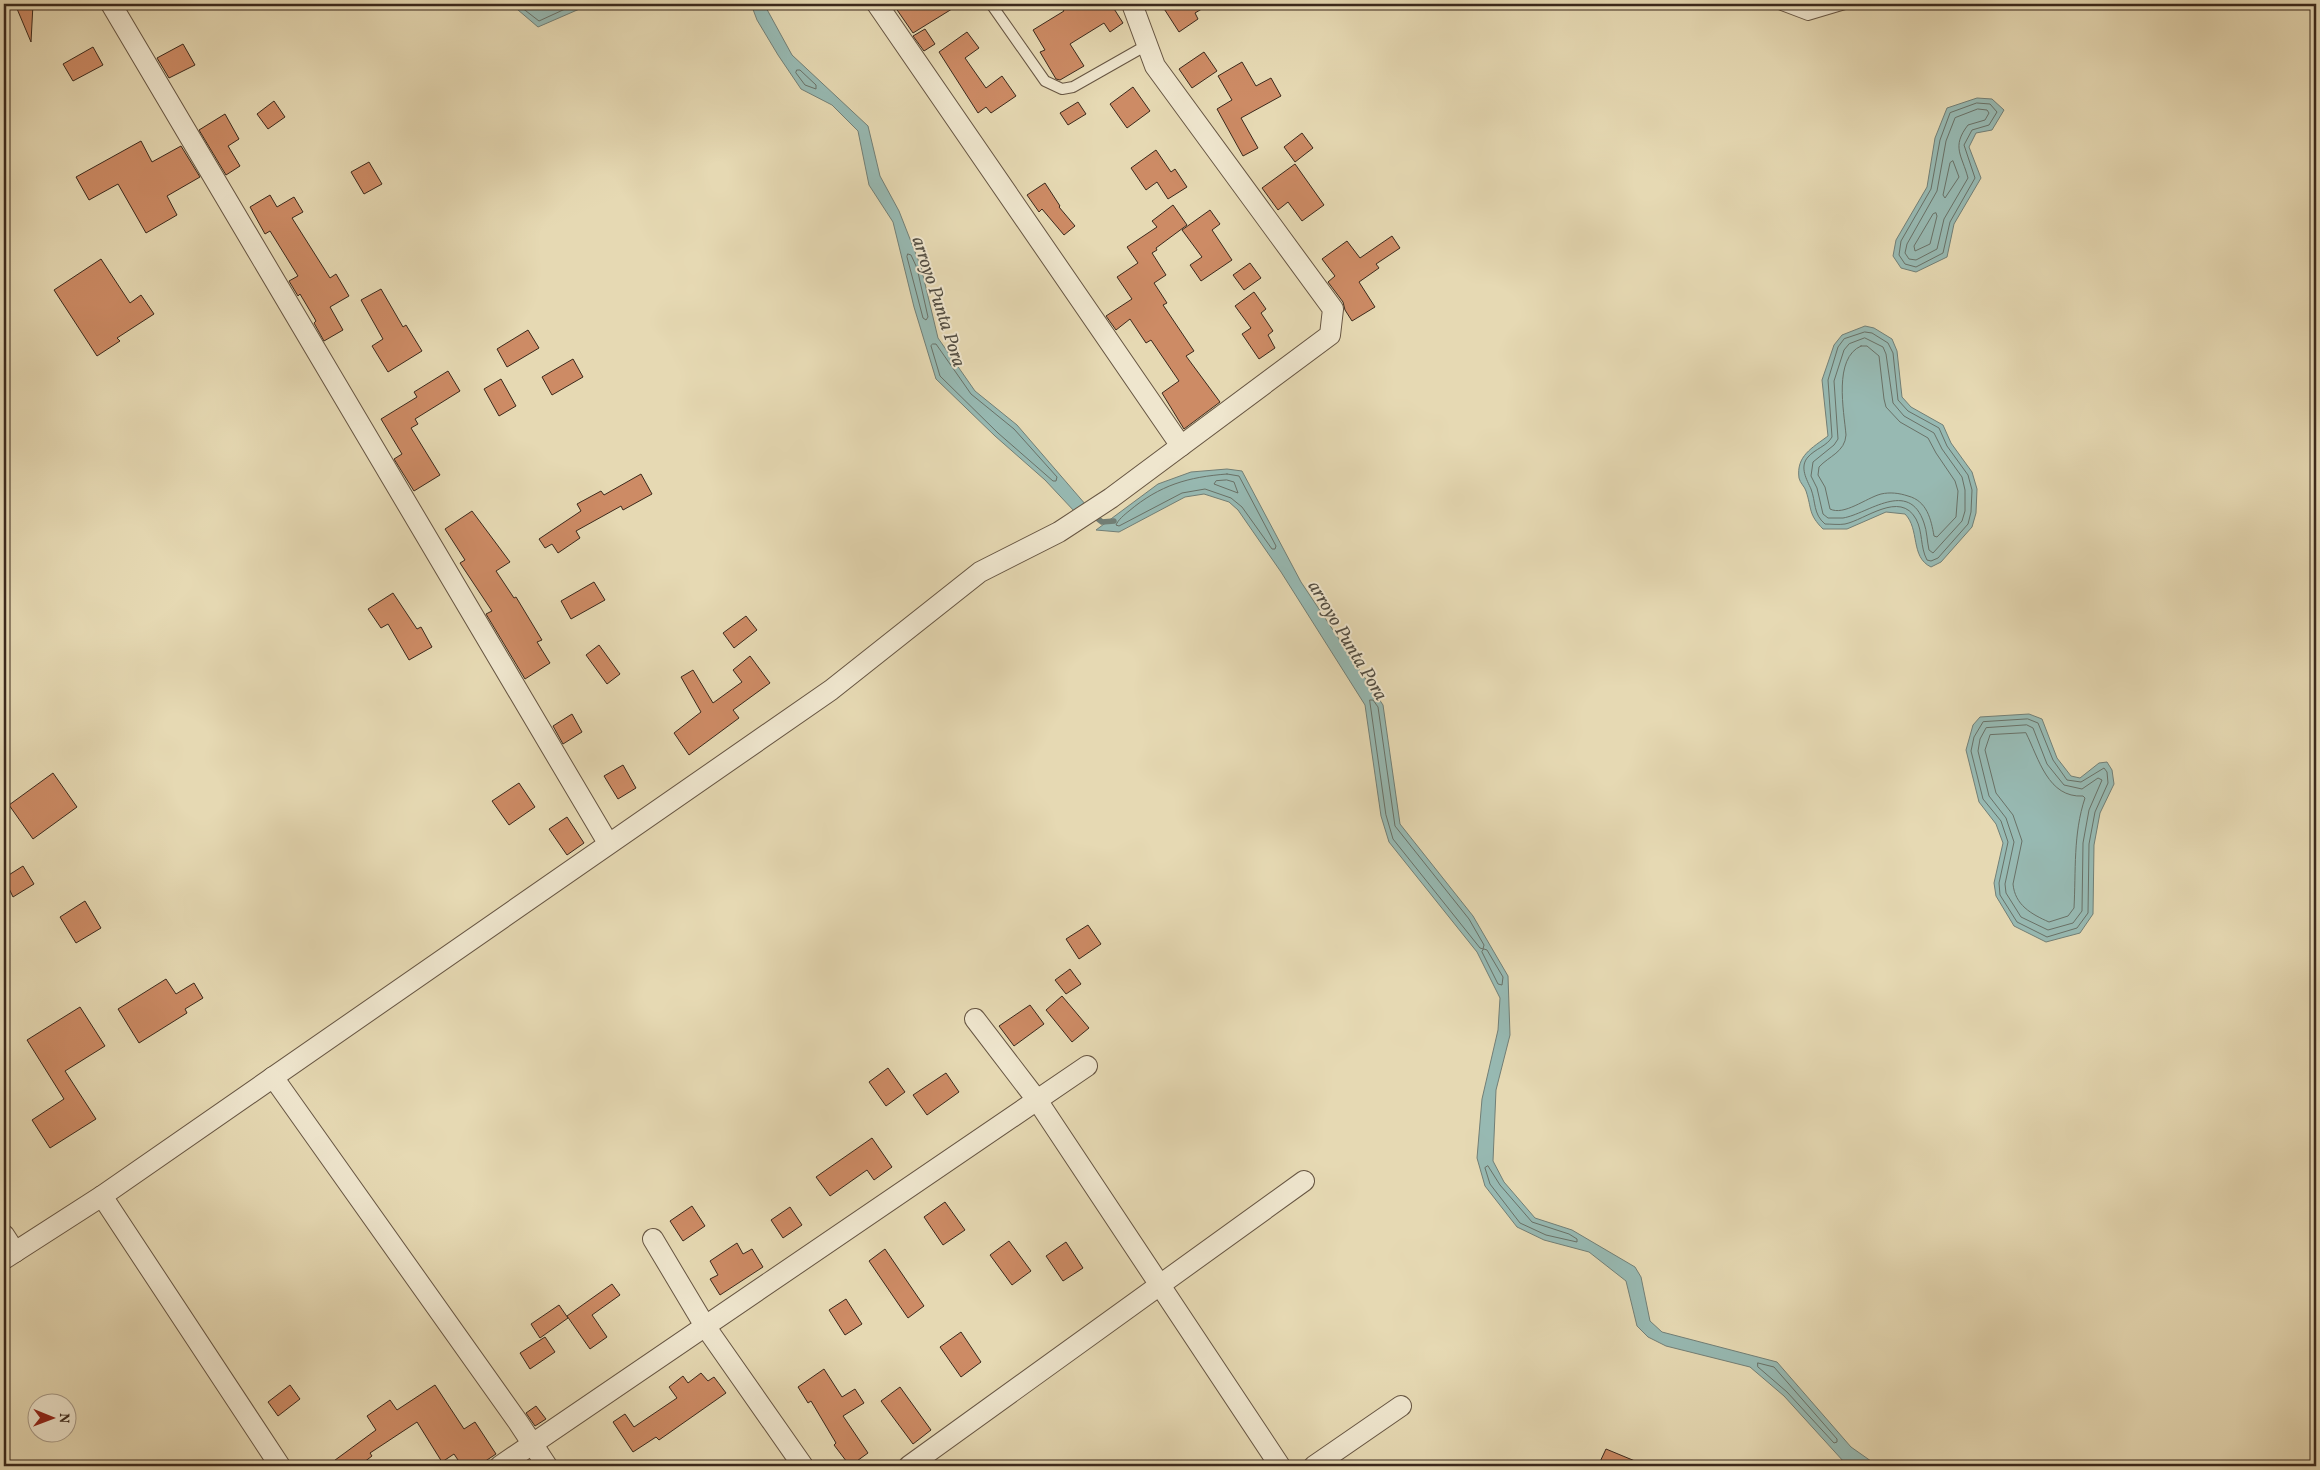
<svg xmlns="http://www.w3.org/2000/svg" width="2320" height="1470" viewBox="0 0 2320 1470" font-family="Vollkorn,serif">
<rect width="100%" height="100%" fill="#e6d9b3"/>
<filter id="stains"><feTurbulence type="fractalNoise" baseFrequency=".004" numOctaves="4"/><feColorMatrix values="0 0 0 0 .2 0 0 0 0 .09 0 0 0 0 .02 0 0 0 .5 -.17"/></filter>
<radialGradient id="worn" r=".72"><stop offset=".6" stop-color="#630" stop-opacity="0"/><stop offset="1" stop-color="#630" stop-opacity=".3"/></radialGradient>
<g fill="#97b9b2" stroke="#727f76">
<polygon points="511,4 591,4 538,27"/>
<polygon points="751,4 764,4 792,55 868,126 880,176 899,211 921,267 938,338 975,391 1017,425 1086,505 1075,512 1045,480 995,436 936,379 914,307 893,222 869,185 858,131 832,105 801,89 778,55 757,20"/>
<polygon points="1977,98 1992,99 2004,110 1992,130 1976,133 1969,147 1981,178 1954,224 1947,257 1916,272 1901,268 1893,256 1896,240 1927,187 1935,138 1947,108"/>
<path d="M1865,326l9,2 18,11 5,12 5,46 9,10 32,18 8,18 21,29 5,17 -1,24 -4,14 -31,35 -10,5c-21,-10 -11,-38 -26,-53l-19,-2 -39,17h-24c-15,-15 -11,-20 -17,-38 -1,-4 -6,-8 -7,-13 -3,-22 13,-30 29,-42l-6,-56 12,-35 8,-10z"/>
<polygon points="1227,469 1242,471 1301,582 1383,705 1400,824 1473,916 1508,976 1510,1035 1496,1090 1493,1161 1504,1182 1535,1218 1572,1230 1635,1267 1641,1277 1650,1321 1662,1332 1777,1362 1851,1447 1878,1466 1851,1466 1844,1462 1784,1396 1750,1367 1666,1346 1648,1337 1637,1326 1626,1281 1589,1252 1544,1240 1517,1227 1485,1186 1477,1158 1482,1099 1498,1030 1500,998 1477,952 1389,842 1381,816 1365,705 1281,572 1238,510 1229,502 1204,494 1185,497 1119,532 1096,530 1158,484 1191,472"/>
<polygon points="2029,714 2042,719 2057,758 2071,776 2080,778 2099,763 2107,762 2112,770 2114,784 2100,813 2094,845 2093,914 2080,933 2046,942 2014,926 1996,896 1994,883 2003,843 1996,824 1979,802 1966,750 1973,725 1980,717"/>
</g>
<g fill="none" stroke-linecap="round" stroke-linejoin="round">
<g stroke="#697167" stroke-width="1">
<polyline points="517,4 539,21 576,4"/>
<polygon points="797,70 800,70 816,85 816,89 805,85 796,73"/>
<polygon points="1977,103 1990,104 1997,112 1989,125 1972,130 1964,145 1975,178 1950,222 1943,253 1916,267 1905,264 1899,255 1901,241 1931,189 1940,140 1950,113"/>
<path d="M1978,109l9,1 2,3 -4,7 -17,5c-17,22 -6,30 0,53l-24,41 -7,30 -21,11 -7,-1 -4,-6 2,-9 30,-53 9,-50 9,-23z"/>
<polygon points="1953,161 1959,177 1945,198 1943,195 1950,163"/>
<polygon points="1936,213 1937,216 1930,244 1915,251 1914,246 1933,214"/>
<polygon points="908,254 911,255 917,268 928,317 926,320 923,318 907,257"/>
<path d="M1865,332l7,1 16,10 5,10 5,47 10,11 31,17 8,18 21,29 4,15 -1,22 -3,12 -30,34 -7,3 -4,-1c-7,-13 -4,-28 -11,-41 -16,-29 -51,1 -71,5 -6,1 -14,0 -20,0 -12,-10 -9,-22 -14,-35 -4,-9 -12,-22 -3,-32 7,-8 19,-11 24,-20l-4,-57 10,-33 6,-8z"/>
<path d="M1865,338l18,9 3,7 7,49 11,13 30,17 8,16 20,28 3,13v21l-3,10 -29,32 -4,-3c-2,-9 -2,-19 -5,-27 -15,-45 -56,-9 -81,-5 -5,0 -10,0 -15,0l-5,-4 -6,-26 -6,-12 2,-14 21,-17 4,-6 -4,-58 10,-31 5,-6z"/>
<polygon points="933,344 936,344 971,394 1014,429 1057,477 1056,481 1053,481 998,433 940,376 931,346"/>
<path d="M1861,346h6l12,10 5,43 2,8 14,15 28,16 8,15 19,28 3,10 -2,26 -19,20 -3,-1c-3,-17 -7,-35 -26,-40 -9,-3 -18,-4 -27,-2 -15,4 -37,22 -51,15l-5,-22 -7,-12 1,-8c10,-11 26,-15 27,-32 -2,-24 -13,-77 15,-89z"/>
<path d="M1227,474l12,2 37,70 -1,3h-3l-30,-42 -11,-9 -26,-9 -23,4 -63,33 -3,-1c2,-5 8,-10 13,-14 31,-26 59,-34 98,-37z"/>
<polygon points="1227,480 1234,482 1238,493 1214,484 1216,481"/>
<polygon points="1370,700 1373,700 1378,707 1395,826 1469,919 1484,945 1483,949 1480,948 1393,839 1386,815"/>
<polygon points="2028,719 2038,723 2053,760 2067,780 2081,782 2104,768 2107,772 2108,783 2095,812 2089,844 2088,913 2077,928 2047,937 2017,922 2000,895 1999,883 2008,842 2001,821 1983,799 1971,751 1974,737 1983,722"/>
<polygon points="2027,725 2033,728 2047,764 2064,785 2082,789 2098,778 2102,780 2089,810 2083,843 2082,911 2073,923 2048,930 2021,917 2006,893 2005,884 2014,842 2006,818 1989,796 1978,751 1980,739 1986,728"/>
<path d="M2026,733c13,26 22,65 57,63l2,2c-12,36 -9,73 -11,110l-6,8 -19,6c-18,-8 -34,-17 -36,-38l9,-43 -9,-26 -17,-22 -11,-43 5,-15z"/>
<polygon points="1484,949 1487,950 1503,977 1502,985 1498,984 1482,952"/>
<polygon points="1488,1166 1500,1185 1532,1222 1569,1234 1577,1239 1577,1242 1546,1235 1520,1223 1490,1184 1485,1168"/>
<polygon points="1758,1363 1774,1367 1837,1439 1837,1442 1834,1443 1787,1392 1758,1367"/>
</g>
<polyline stroke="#727f76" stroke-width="5.5" points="1093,515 1102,522 1114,521"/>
</g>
<g fill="#cd8b65" stroke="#3b291c">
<polygon points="15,4 33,4 31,42"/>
<polygon points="893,4 960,4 913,33"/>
<polygon points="1059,4 1111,4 1123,23 1110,32 1104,23 1070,44 1084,66 1060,80 1056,79 1040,52 1045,50 1033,30 1064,11"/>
<polygon points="1161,4 1210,4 1195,13 1198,19 1179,32"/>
<polygon points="925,29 935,44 924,51 913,36"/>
<polygon points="967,32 979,48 965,58 986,88 1002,76 1016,96 991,113 986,107 978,113 939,52"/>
<polygon points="183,44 195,65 169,78 157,58"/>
<polygon points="93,47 103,65 73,81 63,64"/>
<polygon points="1204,52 1217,71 1192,88 1179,69"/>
<polygon points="1242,62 1256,86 1271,78 1281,96 1241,118 1258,148 1243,156 1217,109 1232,100 1218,76"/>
<polygon points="1133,87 1150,111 1127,128 1110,104"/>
<polygon points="274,101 285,117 268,129 257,114"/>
<polygon points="1078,102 1086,114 1068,125 1060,113"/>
<polygon points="225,114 239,139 228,146 240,166 226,175 199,130"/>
<polygon points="1302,133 1313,148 1295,162 1284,147"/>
<polygon points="141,141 152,162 181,146 200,177 167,196 177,215 146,233 118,184 89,200 76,177"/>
<polygon points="1156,150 1171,172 1175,169 1187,187 1168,199 1157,182 1146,190 1131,168"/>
<polygon points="369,162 382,184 364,194 351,172"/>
<polygon points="1295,164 1324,205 1302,221 1288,202 1278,210 1262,188"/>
<polygon points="1045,183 1060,206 1059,207 1075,226 1064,235 1042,209 1039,212 1027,195"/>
<polygon points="270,195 277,207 294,197 303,212 292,218 330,278 336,274 349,296 330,307 343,330 324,341 314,323 316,321 300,294 298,296 289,281 298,276 270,231 265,234 250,207"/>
<polygon points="1173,205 1187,225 1156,248 1157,250 1152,253 1166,275 1154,283 1167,303 1163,305 1194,351 1186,356 1220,402 1184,429 1162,393 1179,381 1151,340 1146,343 1130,319 1116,330 1106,316 1132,299 1117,277 1138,263 1127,247 1157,227 1152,221"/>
<polygon points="1210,210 1220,224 1212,230 1232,260 1201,281 1190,265 1202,257 1182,230"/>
<polygon points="1392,236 1400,248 1376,264 1379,268 1359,282 1375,307 1352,321 1345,310 1343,302 1328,282 1335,276 1322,259 1347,241 1360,258"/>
<polygon points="101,259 130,303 141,295 154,314 117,338 120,341 97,356 54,290"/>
<polygon points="1250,263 1261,278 1244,290 1233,275"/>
<polygon points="381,289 403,327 406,325 422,351 388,372 372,346 383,339 361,300"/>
<polygon points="1254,292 1266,309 1261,313 1273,331 1268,335 1275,348 1259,359 1242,334 1251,328 1235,306"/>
<polygon points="528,330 539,348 507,367 497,349"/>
<polygon points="573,359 583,377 552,395 542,377"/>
<polygon points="448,371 460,391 415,419 418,424 411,428 440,475 414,491 394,459 402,454 381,419 417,397 414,392"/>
<polygon points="501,379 516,406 499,416 484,389"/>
<polygon points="641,474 652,494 623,510 621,506 576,531 580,538 558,553 552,544 545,548 539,539 581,511 577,504 601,491 604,495"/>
<polygon points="472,511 510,562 496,571 514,598 516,597 542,640 537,642 550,663 525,679 486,614 492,611 460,563 465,560 445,529"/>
<polygon points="594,582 605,600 571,619 561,601"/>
<polygon points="393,593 417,629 421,627 432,647 409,660 388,624 381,628 368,609"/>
<polygon points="746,616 757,630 734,648 723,633"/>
<polygon points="599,645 620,674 607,684 586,655"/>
<polygon points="750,656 770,683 733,710 739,718 689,755 674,733 701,712 681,677 693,670 713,703 742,682 733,670"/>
<polygon points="572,714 582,732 563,744 553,726"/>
<polygon points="623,765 636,788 618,799 604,776"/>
<polygon points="53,773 77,807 33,839 9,805"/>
<polygon points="519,783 535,807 509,825 492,801"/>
<polygon points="567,817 584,843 567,855 549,829"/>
<polygon points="23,866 34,884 13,897 4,878"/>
<polygon points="85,901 101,928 76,943 60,917"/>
<polygon points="1088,925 1101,944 1079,959 1066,939"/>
<polygon points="1070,969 1081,984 1066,994 1055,980"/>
<polygon points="166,979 176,994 194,983 203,998 185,1009 187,1013 139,1043 118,1009"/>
<polygon points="1062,996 1089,1028 1072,1042 1046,1010"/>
<polygon points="1030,1005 1044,1024 1014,1046 999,1026"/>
<polygon points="80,1007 105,1046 65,1071 96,1119 50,1148 32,1120 64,1099 27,1040"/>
<polygon points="888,1068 905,1092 886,1106 869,1082"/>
<polygon points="946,1073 959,1092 927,1115 913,1095"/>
<polygon points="872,1138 892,1167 874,1180 867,1170 830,1196 816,1177"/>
<polygon points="945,1202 965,1230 943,1245 924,1217"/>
<polygon points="692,1206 705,1226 683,1241 670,1221"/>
<polygon points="790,1207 802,1225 783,1238 771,1220"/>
<polygon points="1009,1241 1031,1271 1012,1285 990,1255"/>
<polygon points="1066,1242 1083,1268 1063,1281 1046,1256"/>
<polygon points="737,1243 743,1254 752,1249 763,1267 720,1295 710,1279 718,1275 710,1261"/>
<polygon points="885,1249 924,1306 908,1318 869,1261"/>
<polygon points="612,1284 620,1295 592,1315 607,1337 590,1349 567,1316"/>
<polygon points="846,1299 862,1324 845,1335 829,1310"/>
<polygon points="559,1305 568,1318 540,1338 531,1324"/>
<polygon points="961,1332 981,1362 961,1377 940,1347"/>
<polygon points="545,1337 555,1352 530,1369 520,1353"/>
<polygon points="824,1369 842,1397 855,1389 864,1403 843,1416 868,1453 850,1466 834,1445 836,1443 811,1401 808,1403 798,1387"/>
<polygon points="701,1373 708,1381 714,1377 726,1393 659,1440 656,1437 633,1452 613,1422 625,1414 634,1427 677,1398 669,1387 683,1376 688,1383"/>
<polygon points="290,1385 300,1399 278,1416 268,1402"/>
<polygon points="435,1385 464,1429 475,1422 496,1454 478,1466 462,1466 454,1454 442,1462 417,1422 370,1453 372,1456 359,1466 327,1466 376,1430 367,1416 390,1400 397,1410"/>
<polygon points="900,1387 931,1430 913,1444 881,1401"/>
<polygon points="536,1406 546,1419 535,1426 526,1413"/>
<polygon points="1606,1449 1647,1466 1598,1466"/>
</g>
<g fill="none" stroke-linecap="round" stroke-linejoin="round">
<defs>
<g id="service">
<polyline points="991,4 1045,81 1062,89 1073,87 1147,45"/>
<polyline points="1779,4 1808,15 1845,4"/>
</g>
<g id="minor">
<polyline points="111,4 608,843"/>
<polyline points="877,4 1181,446"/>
<polyline points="975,1019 1037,1100 1280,1466"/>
<polyline points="273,1077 518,1422 547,1466"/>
<polyline points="102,1196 280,1466"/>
<polyline points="4,1235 15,1252"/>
<polyline points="653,1239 705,1326 803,1466"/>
<polyline points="4,1259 102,1196 831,690 980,572 1059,532 1111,498 1330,335 1333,309 1155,66 1132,4"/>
<polyline points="500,1466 1087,1066"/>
<polyline points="909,1466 1304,1181"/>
<polyline points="1314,1466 1401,1406"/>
</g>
</defs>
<use href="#service" stroke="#665542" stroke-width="12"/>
<use href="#minor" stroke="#665542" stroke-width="22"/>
<use href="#service" stroke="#efe6ce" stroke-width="10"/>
<use href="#minor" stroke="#efe6ce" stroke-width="20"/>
</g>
<g text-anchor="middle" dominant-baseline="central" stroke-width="4" stroke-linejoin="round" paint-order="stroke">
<g font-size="19" font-style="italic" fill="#524d42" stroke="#efe6ce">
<text transform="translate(938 302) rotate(72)">arroyo Punta Pora</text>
<text transform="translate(1347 641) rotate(59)">arroyo Punta Pora</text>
</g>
</g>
<rect width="2320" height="1470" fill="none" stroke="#e6d9b3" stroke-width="20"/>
<rect x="5" y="5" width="2310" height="1460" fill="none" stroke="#3b291c" stroke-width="2.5"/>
<rect x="10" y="10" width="2300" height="1450" fill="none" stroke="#3b291c"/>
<g transform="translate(52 1418) rotate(91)"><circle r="24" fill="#efe6ce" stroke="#a79a87"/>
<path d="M0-4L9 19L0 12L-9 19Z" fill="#8f2418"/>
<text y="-8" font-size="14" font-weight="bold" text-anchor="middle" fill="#3b291c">N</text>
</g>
<rect width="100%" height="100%" filter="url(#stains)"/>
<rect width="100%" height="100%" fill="url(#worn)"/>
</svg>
